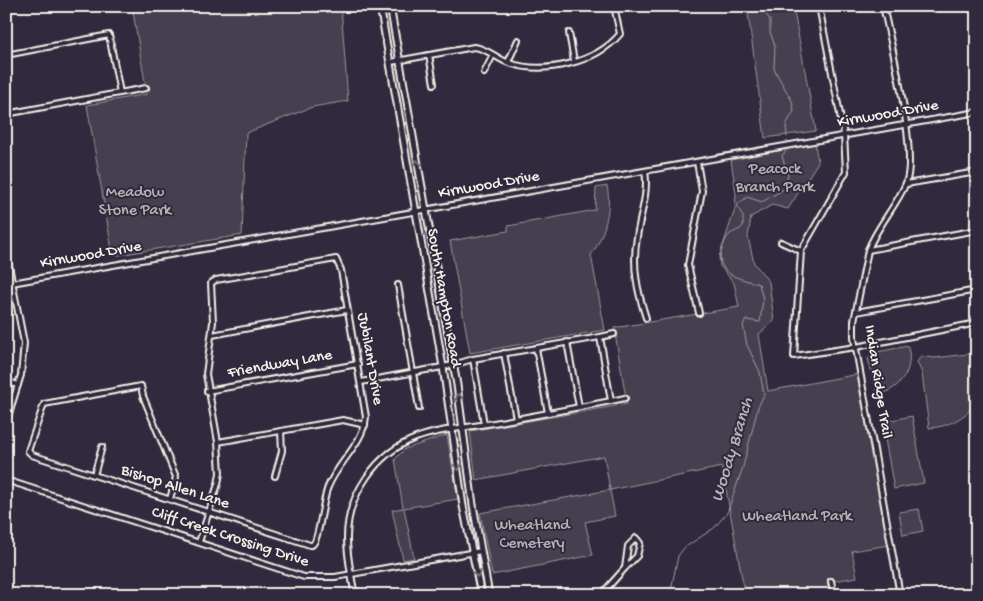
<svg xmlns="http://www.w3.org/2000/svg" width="983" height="601" viewBox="0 0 983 601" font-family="'Gochi Hand',sans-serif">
<rect width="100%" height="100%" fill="#2f2a3d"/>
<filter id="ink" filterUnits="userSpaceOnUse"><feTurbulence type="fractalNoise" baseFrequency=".02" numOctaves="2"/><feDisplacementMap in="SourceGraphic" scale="10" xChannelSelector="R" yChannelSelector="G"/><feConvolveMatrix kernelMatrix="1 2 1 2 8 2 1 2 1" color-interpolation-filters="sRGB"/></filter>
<g filter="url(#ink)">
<g fill="#454050" stroke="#9c989c">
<polygon points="132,6 341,6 348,101 312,107 246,133 242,235 113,256 87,105 147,94"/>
<polygon points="747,6 793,6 816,131 765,138"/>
<polygon points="815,144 818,162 788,209 772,205 751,217 748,237 754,263 769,282 774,321 759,334 768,391 859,374 889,545 852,551 857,577 827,582 829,595 745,595 722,467 610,490 615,516 585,522 593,555 492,575 480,513 610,490 604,456 476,480 470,431 627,404 614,328 739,307 734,283 720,266 719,257 735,209 736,194 731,160"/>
<path d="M607,186c5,22 -3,52 -16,69l14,75 -135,23 -20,-112 58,-10v-5l87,-16 1,-22z"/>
<path d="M908,346c6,24 -7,43 -30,49l-10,-36 4,-6z"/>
<path d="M977,353v50c-13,15 -28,24 -48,25l-7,-55 -5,-11 4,-6 13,2z"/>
<polygon points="912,416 924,483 894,489 882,422"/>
<polygon points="447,435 458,499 404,508 414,558 403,560 392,510 403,508 395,459 405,449"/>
<polygon points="919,509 923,531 903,535 899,512"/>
</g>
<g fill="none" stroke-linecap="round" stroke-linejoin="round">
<g stroke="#a19ea0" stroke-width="1">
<polyline points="761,6 770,20 770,32 775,46 774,69 792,101 794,111 786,125 787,137"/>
<path d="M670,595l8,-39 6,-8 30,-20 13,-15 16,-46 15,-60 6,-12 -4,-23 -13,-27 -4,-20 3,-5 14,2 3,-23 -4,-15c-16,-5 -43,-8 -38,-32 2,-6 4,-13 9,-18 4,-3 9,-3 13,-8v-9l-6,-12 10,-8 15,5 22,-13 4,-14 -6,-19 6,-8"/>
</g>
<defs>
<g id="minor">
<polyline points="819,6 844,135 846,172 801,251 794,356 856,347 977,323"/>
<path d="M883,6c8,37 35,146 23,177 -10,24 -29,43 -38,67l-14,71v17l46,257"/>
<polyline points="569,33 574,61"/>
<polyline points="6,55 109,35 120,93"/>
<polyline points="429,55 434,84"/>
<path d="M391,62l83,-15c13,1 23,12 35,16 35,12 87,0 111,-29l-6,-28"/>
<polyline points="508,62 518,40"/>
<polyline points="484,73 493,55"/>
<polyline points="6,114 146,88"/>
<polyline points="697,162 702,191 688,265 699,313"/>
<path d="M645,171c4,22 -5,44 -8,66 -5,29 0,53 9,81"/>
<polyline points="906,184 977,172"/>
<polyline points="781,242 801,251"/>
<polyline points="6,250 24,343 21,375 6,423"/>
<polyline points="868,250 977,230"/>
<polyline points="6,284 977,112"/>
<polyline points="398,285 419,408"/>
<polyline points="856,312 977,290"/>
<polyline points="212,335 347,310"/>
<polyline points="600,337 614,334"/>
<polyline points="567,342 579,407"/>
<polyline points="536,348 548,413"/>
<polyline points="504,353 516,419"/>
<polyline points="473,359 484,424"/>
<polyline points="6,381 18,385"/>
<polyline points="207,391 358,364"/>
<polyline points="611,401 625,398"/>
<polyline points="218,442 343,420 365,425"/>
<polyline points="94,475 102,447"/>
<polyline points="275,476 282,451 281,431"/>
<polyline points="6,480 304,577 335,577 481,551"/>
<path d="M170,499l6,-22 -33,-81 -2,-10 -97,18 -16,47 4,4 278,90h2c7,-3 11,-47 16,-58 10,-25 35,-43 38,-70l-25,-147 -5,-11 -120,21 -5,3 2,39 -7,52 12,68 2,31 -2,11 -19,58"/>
<polygon points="636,538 640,543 637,556 625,568 628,546"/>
<polyline points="831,581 834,595"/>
<path d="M355,595c-4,-19 -8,-38 -8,-57 0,-43 29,-85 69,-100 23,-9 48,-10 71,-14 42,-7 83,-15 124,-23l-11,-64 -127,22 -20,6 -92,17"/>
<polyline points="601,595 625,568"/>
</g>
<g id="major">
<polyline points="380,6 443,367 463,506 481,595"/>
<polyline points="390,6 457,385 473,505 489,595"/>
</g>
</defs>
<use href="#minor" stroke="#f4f1e8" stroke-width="8"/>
<use href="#major" stroke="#f4f1e8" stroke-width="9"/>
<use href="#minor" stroke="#2f2a3d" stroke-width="4"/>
<use href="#major" stroke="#2f2a3d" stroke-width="5"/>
</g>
<defs><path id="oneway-chevron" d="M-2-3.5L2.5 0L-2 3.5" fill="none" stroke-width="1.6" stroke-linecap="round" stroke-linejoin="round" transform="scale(1.25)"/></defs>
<g stroke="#747079">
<use href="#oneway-chevron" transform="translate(417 163) rotate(-100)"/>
<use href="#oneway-chevron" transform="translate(459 397) rotate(-98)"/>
<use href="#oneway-chevron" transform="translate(458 467) rotate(82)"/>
<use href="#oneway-chevron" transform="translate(477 574) rotate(79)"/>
</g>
</g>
<g text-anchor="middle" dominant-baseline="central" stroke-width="4" stroke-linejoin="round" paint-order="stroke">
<g font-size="16" fill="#f4f1e8" stroke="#2f2a3d">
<text transform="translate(888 115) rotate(-10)">Kirnwood Drive</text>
<text transform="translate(489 186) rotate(-10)">Kirnwood Drive</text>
<text transform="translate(91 256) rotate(-10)">Kirnwood Drive</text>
<text transform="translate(443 298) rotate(80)">South Hampton Road</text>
<text transform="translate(369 359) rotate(80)">Jubilant Drive</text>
<text transform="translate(280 365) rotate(-10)">Friendway Lane</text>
<text transform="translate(877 382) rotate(81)">Indian Ridge Trail</text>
<text transform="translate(175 488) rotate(18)">Bishop Allen Lane</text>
<text transform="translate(230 538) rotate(18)">Cliff Creek Crossing Drive</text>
</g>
<g font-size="16" fill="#b7b3b3" stroke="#2f2a3d">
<text x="775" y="170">Peacock<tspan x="775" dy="18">Branch Park</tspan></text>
<text x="135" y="193">Meadow<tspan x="135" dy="18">Stone Park</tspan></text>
<text x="797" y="517">Wheatland Park</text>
<text x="532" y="526">Wheatland<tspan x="532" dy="18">Cemetery</tspan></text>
</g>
<g font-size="18" font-style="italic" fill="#b6b2b2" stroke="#2f2a3d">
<text transform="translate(733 450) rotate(-73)">Woody Branch</text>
</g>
</g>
<rect width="983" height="601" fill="none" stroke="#2f2a3d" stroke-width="25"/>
<rect x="12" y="12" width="958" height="576" fill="none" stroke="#f4f1e8" stroke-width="2" filter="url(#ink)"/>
</svg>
